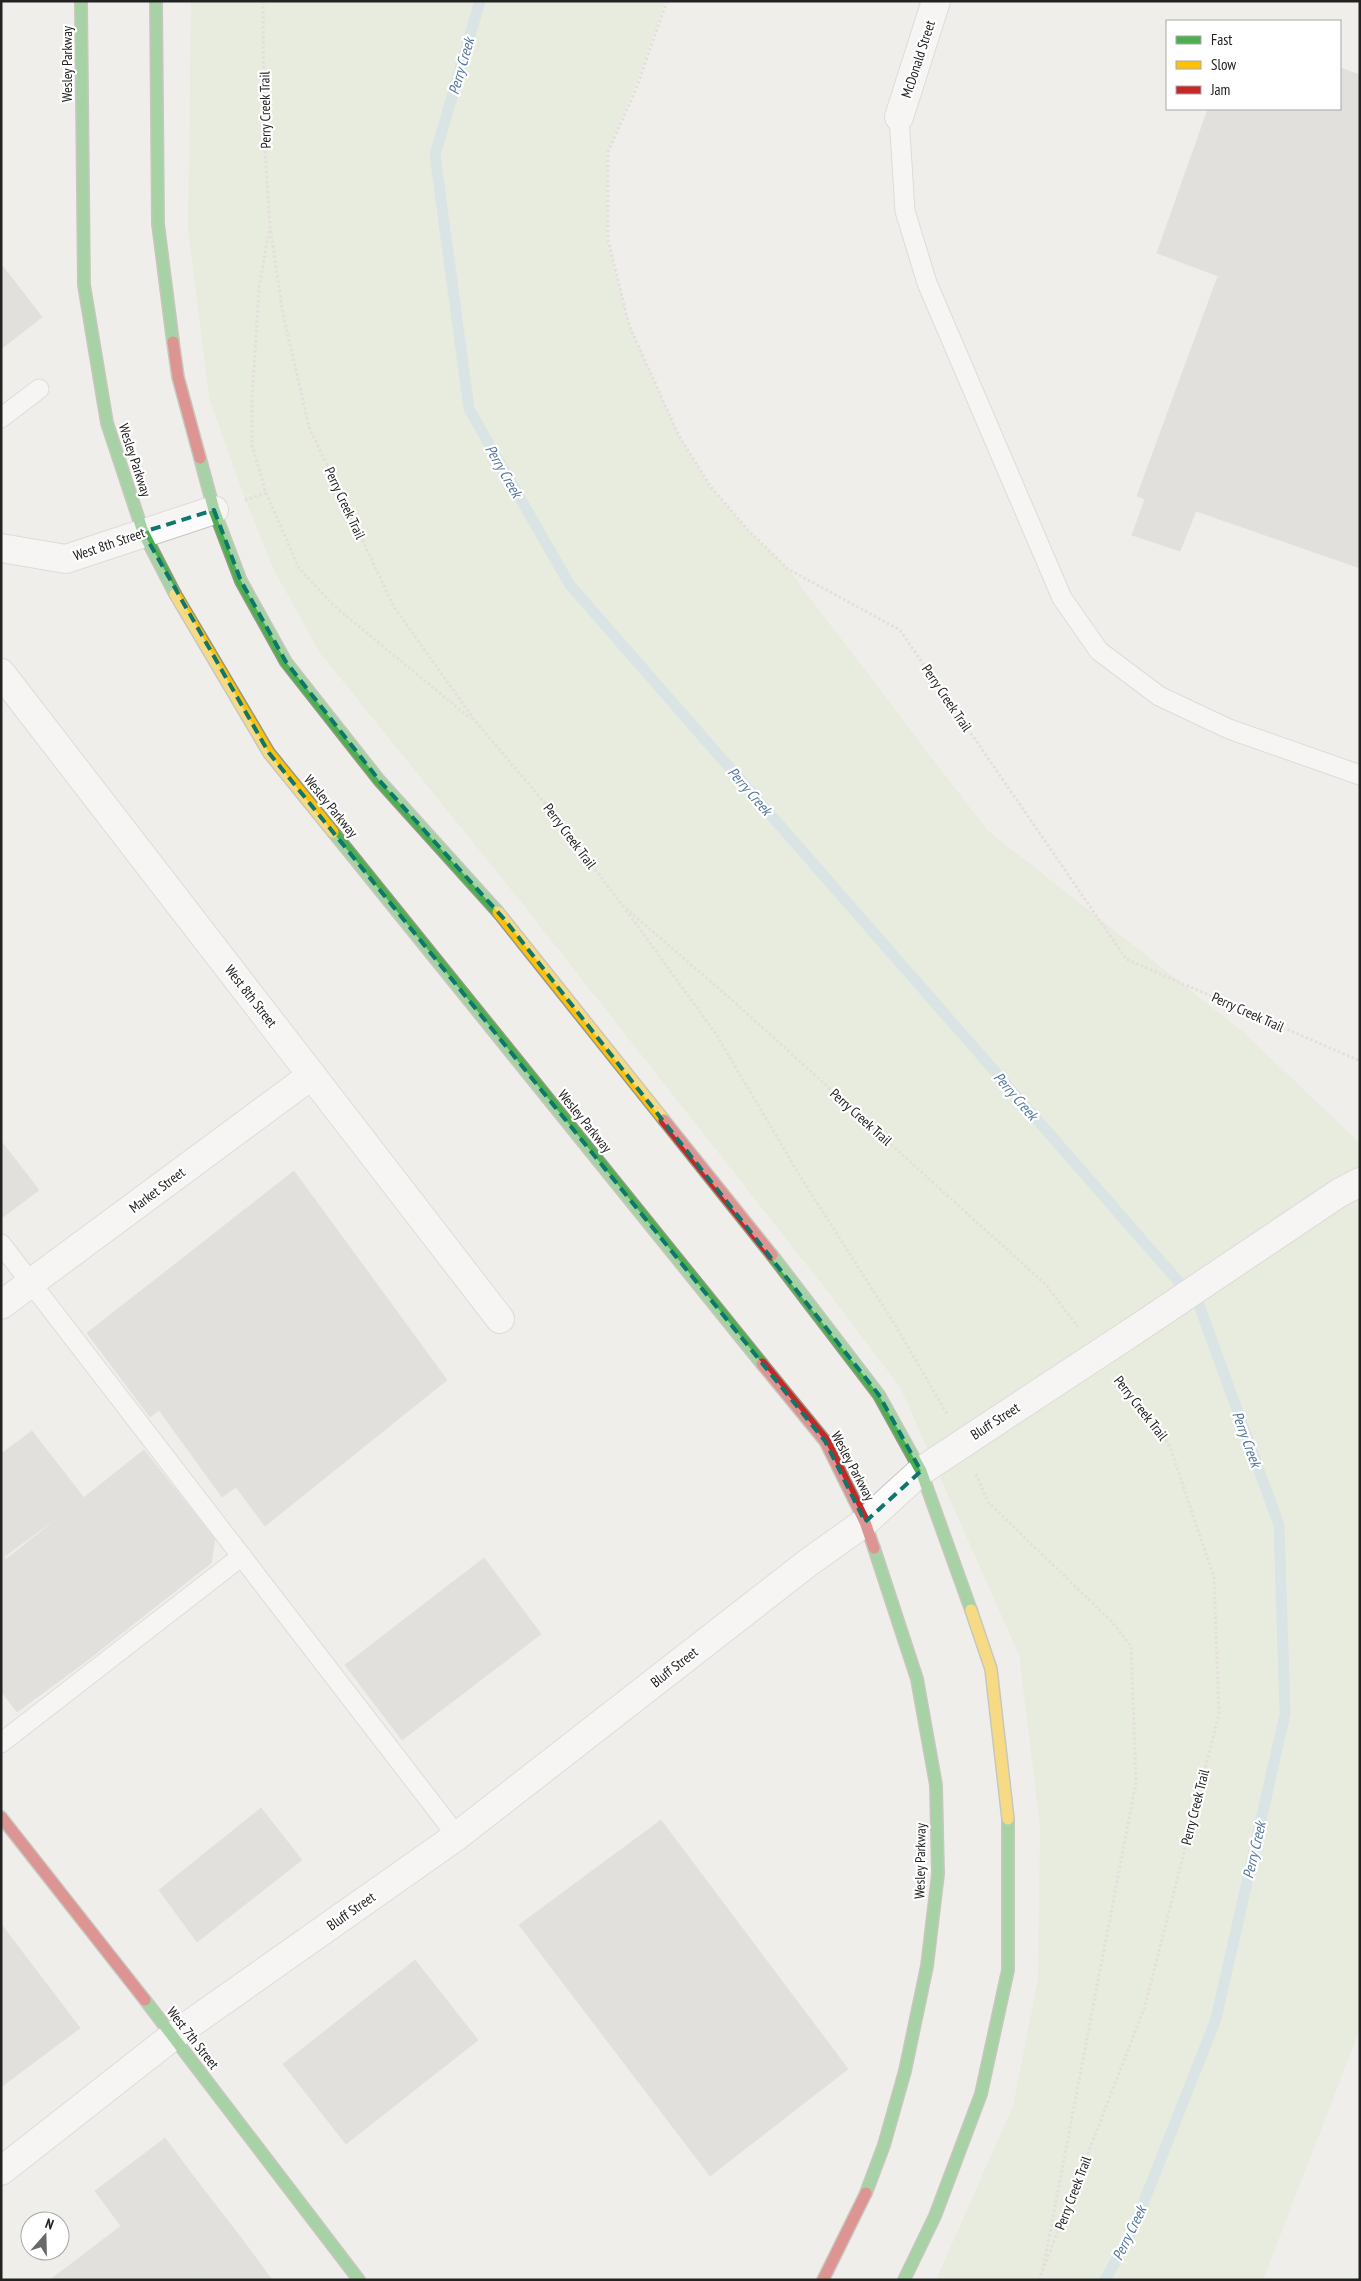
<svg xmlns="http://www.w3.org/2000/svg" width="1361" height="2281" viewBox="0 0 1361 2281" font-family="'PT Sans Narrow',sans-serif">
<rect width="100%" height="100%" fill="#f0eeeb"/>
<polygon fill="#dce8ce" points="191,1 666,1 634,89 607,152 607,239 629,325 679,436 710,487 747,530 788,569 987,830 1241,1030 1360,1143 1360,2029 1263,2280 936,2280 1013,2106 1038,1979 1040,1826 1019,1655 900,1387 835,1301 521,902 320,653 275,572 248,507 209,398 188,229"/>
<g fill="none" stroke-linecap="round" stroke-linejoin="round">
<polyline stroke="#c2d8de" stroke-width="11" points="480,1 435,155 469,409 570,585 1199,1305 1279,1525 1285,1714 1216,2019 1132,2232 1105,2280"/>
</g>
<g fill="#d0cecc" stroke="#d2d0cd">
<polygon points="1340,68 1360,75 1360,568 1196,511 1180,551 1132,535 1145,499 1137,496 1218,276 1157,253 1208,109 1340,109"/>
<polygon points="1,264 42,317 1,349"/>
<polygon points="1,1141 39,1190 3,1217 1,1216"/>
<polygon points="294,1171 447,1380 265,1526 236,1487 222,1497 159,1410 150,1417 87,1333"/>
<polygon points="32,1431 84,1498 1,1559 1,1454"/>
<polygon points="144,1450 215,1539 211,1563 85,1662 5,1560"/>
<polygon points="4,1557 85,1662 17,1712 1,1691 1,1559"/>
<polygon points="484,1558 541,1634 402,1740 345,1665"/>
<polygon points="261,1808 302,1860 197,1942 159,1890"/>
<polygon points="661,1820 848,2069 710,2176 519,1925"/>
<polygon points="1,1924 80,2028 1,2087"/>
<polygon points="415,1960 478,2040 346,2144 283,2064"/>
<polygon points="165,2138 191,2173 121,2226 95,2191"/>
<polygon points="191,2173 245,2243 196,2280 50,2280"/>
<polygon points="245,2243 272,2280 196,2280"/>
</g>
<g fill="none" stroke-linecap="round" stroke-linejoin="round">
<defs>
<g id="lane">
<polyline points="899,117 905,211 927,283 1062,598 1099,651 1159,696 1229,729 1360,775"/>
<polyline points="1,418 39,389"/>
<polyline points="1,1244 457,1836"/>
<polyline points="1,1743 242,1556"/>
</g>
<g id="street">
<polyline points="899,117 936,1"/>
<polyline points="1,548 66,559 214,510"/>
<polyline points="1,673 500,1319"/>
<polyline points="1,1305 312,1075"/>
<polyline points="1132,1332 1339,1193 1360,1182"/>
<polyline points="1,2171 173,2036 457,1836 809,1562 865,1522 921,1471 1027,1401"/>
</g>
<g id="fast">
<polyline points="81,1 84,285 107,423 143,532 175,594"/>
<polyline points="156,1 158,224 173,342"/>
<polyline points="200,458 214,510 241,581 286,662 379,780 498,912"/>
<polyline points="333,832 762,1364"/>
<polyline points="772,1255 879,1395 921,1471 971,1610"/>
<polyline points="145,2000 359,2280"/>
<polyline points="866,2193 884,2145 905,2071 927,1966 938,1874 936,1785 917,1679 874,1548"/>
<polyline points="904,2280 935,2216 981,2094 1008,1970 1008,1819"/>
</g>
<g id="slow">
<polyline points="175,594 269,753 333,832"/>
<polyline points="498,912 664,1120"/>
<polyline points="971,1610 991,1669 1008,1819"/>
</g>
<g id="jam">
<polyline points="173,342 178,377 200,458"/>
<polyline points="664,1120 772,1255"/>
<polyline points="762,1364 825,1441 865,1522 874,1548"/>
<polyline points="1,1817 145,2000"/>
<polyline points="823,2280 866,2193"/>
</g>
</defs>
<use href="#lane" stroke="#c6c5c3" stroke-width="21"/>
<use href="#street" stroke="#c6c5c3" stroke-width="30"/>
<use href="#fast" stroke="#969884" stroke-width="14"/>
<use href="#slow" stroke="#969884" stroke-width="14"/>
<use href="#jam" stroke="#969884" stroke-width="14"/>
<g stroke="#d6cccb" stroke-width="3" stroke-dasharray="2.5 2.5" stroke-linecap="butt">
<polyline points="263,1 264,135 270,227 283,314 309,427 394,607 476,722 555,815 621,904 732,1000 1046,1285 1078,1327"/>
<polyline points="667,1 636,89 608,152 608,239 629,325 679,436 711,487 748,530 788,569 900,630 1126,959 1360,1061"/>
<polyline points="269,231 259,288 252,400 252,445 266,493 299,568 333,605 471,719"/>
<polyline points="245,500 266,493"/>
<polyline points="626,910 716,1034 800,1176 897,1328 947,1414"/>
<polyline points="976,1474 988,1502 1111,1621 1131,1646 1136,1782 1043,2269"/>
<polyline points="1039,2280 1145,2006 1219,1714 1214,1578 1169,1444 1119,1379"/>
</g>
<use href="#lane" stroke="#fdfcfc" stroke-width="19"/>
<use href="#street" stroke="#fdfcfc" stroke-width="28"/>
<use href="#fast" stroke="#4caf50" stroke-width="11"/>
<use href="#slow" stroke="#ffc107" stroke-width="11"/>
<use href="#jam" stroke="#c62828" stroke-width="11"/>
<defs>
<polyline id="street-bridge" points="1027,1401 1132,1332"/>
</defs>
<use href="#street-bridge" stroke="#c6c5c3" stroke-width="30" stroke-linecap="butt"/>
<use href="#street-bridge" stroke="#fdfcfc" stroke-width="28"/>
</g>
<path d="M0 0H1361V2281H0ZM214,510l27,71 45,81 93,118 126,140 374,475 42,76 -56,51 -40,-81 -556,-688 -126,-221z" fill="#f0eeeb" fill-opacity=".55" fill-rule="evenodd"/>
<path fill="none" stroke="#0f766e" stroke-width="4" stroke-dasharray="10 6" stroke-linejoin="round" d="M214,510l27,71 45,81 93,118 126,140 374,475 42,76 -56,51 -40,-81 -556,-688 -126,-221z"/>
<g text-anchor="middle" dominant-baseline="central" stroke-width="4.5" stroke-linejoin="round" paint-order="stroke">
<g font-size="14" fill="#222" stroke="#fff">
<text transform="translate(918 59) rotate(-72)">McDonald Street</text>
<text transform="translate(67 64) rotate(-90)">Wesley Parkway</text>
<text transform="translate(265 110) rotate(-91)">Perry Creek Trail</text>
<text transform="translate(135 460) rotate(72)">Wesley Parkway</text>
<text transform="translate(345 503) rotate(65)">Perry Creek Trail</text>
<text transform="translate(109 544) rotate(-19)">West 8th Street</text>
<text transform="translate(947 698) rotate(56)">Perry Creek Trail</text>
<text transform="translate(331 806) rotate(51)">Wesley Parkway</text>
<text transform="translate(570 836) rotate(53)">Perry Creek Trail</text>
<text transform="translate(251 996) rotate(52)">West 8th Street</text>
<text transform="translate(1248 1012) rotate(24)">Perry Creek Trail</text>
<text transform="translate(861 1117) rotate(42)">Perry Creek Trail</text>
<text transform="translate(585 1121) rotate(51)">Wesley Parkway</text>
<text transform="translate(157 1190) rotate(-37)">Market Street</text>
<text transform="translate(1141 1408) rotate(52)">Perry Creek Trail</text>
<text transform="translate(995 1421) rotate(-33)">Bluff Street</text>
<text transform="translate(853 1466) rotate(62)">Wesley Parkway</text>
<text transform="translate(674 1667) rotate(-38)">Bluff Street</text>
<text transform="translate(1195 1807) rotate(-76)">Perry Creek Trail</text>
<text transform="translate(920 1861) rotate(-89)">Wesley Parkway</text>
<text transform="translate(351 1911) rotate(-35)">Bluff Street</text>
<text transform="translate(193 2038) rotate(52)">West 7th Street</text>
<text transform="translate(1073 2193) rotate(-69)">Perry Creek Trail</text>
</g>
<g font-size="15" font-style="italic" fill="#5478a0" stroke="#fff">
<text transform="translate(461 66) rotate(-74)">Perry Creek</text>
<text transform="translate(504 471) rotate(60)">Perry Creek</text>
<text transform="translate(750 791) rotate(49)">Perry Creek</text>
<text transform="translate(1016 1096) rotate(49)">Perry Creek</text>
<text transform="translate(1247 1439) rotate(70)">Perry Creek</text>
<text transform="translate(1254 1850) rotate(-77)">Perry Creek</text>
<text transform="translate(1129 2233) rotate(-64)">Perry Creek</text>
</g>
</g>
<rect width="1361" height="2281" fill="none" stroke="#222222" stroke-width="5"/>
<rect x="1166" y="20" width="175" height="90" fill="#ffffff" stroke="#a7a7a7"/>
<rect x="1176" y="36" width="25" height="8" fill="#4caf50" stroke="#a7a7a7"/>
<text x="1211" y="45" font-size="15" fill="#222222">Fast</text>
<rect x="1176" y="61" width="25" height="8" fill="#ffc107" stroke="#a7a7a7"/>
<text x="1211" y="70" font-size="15" fill="#222222">Slow</text>
<rect x="1176" y="86" width="25" height="8" fill="#c62828" stroke="#a7a7a7"/>
<text x="1211" y="95" font-size="15" fill="#222222">Jam</text>
<g transform="translate(45 2236) rotate(20)"><circle r="24" fill="#ffffff" stroke="#a7a7a7"/>
<path d="M0-4L9 19L0 12L-9 19Z" fill="#6a6968"/>
<text y="-8" font-size="14" font-weight="bold" text-anchor="middle" fill="#222222">N</text>
</g>
</svg>
